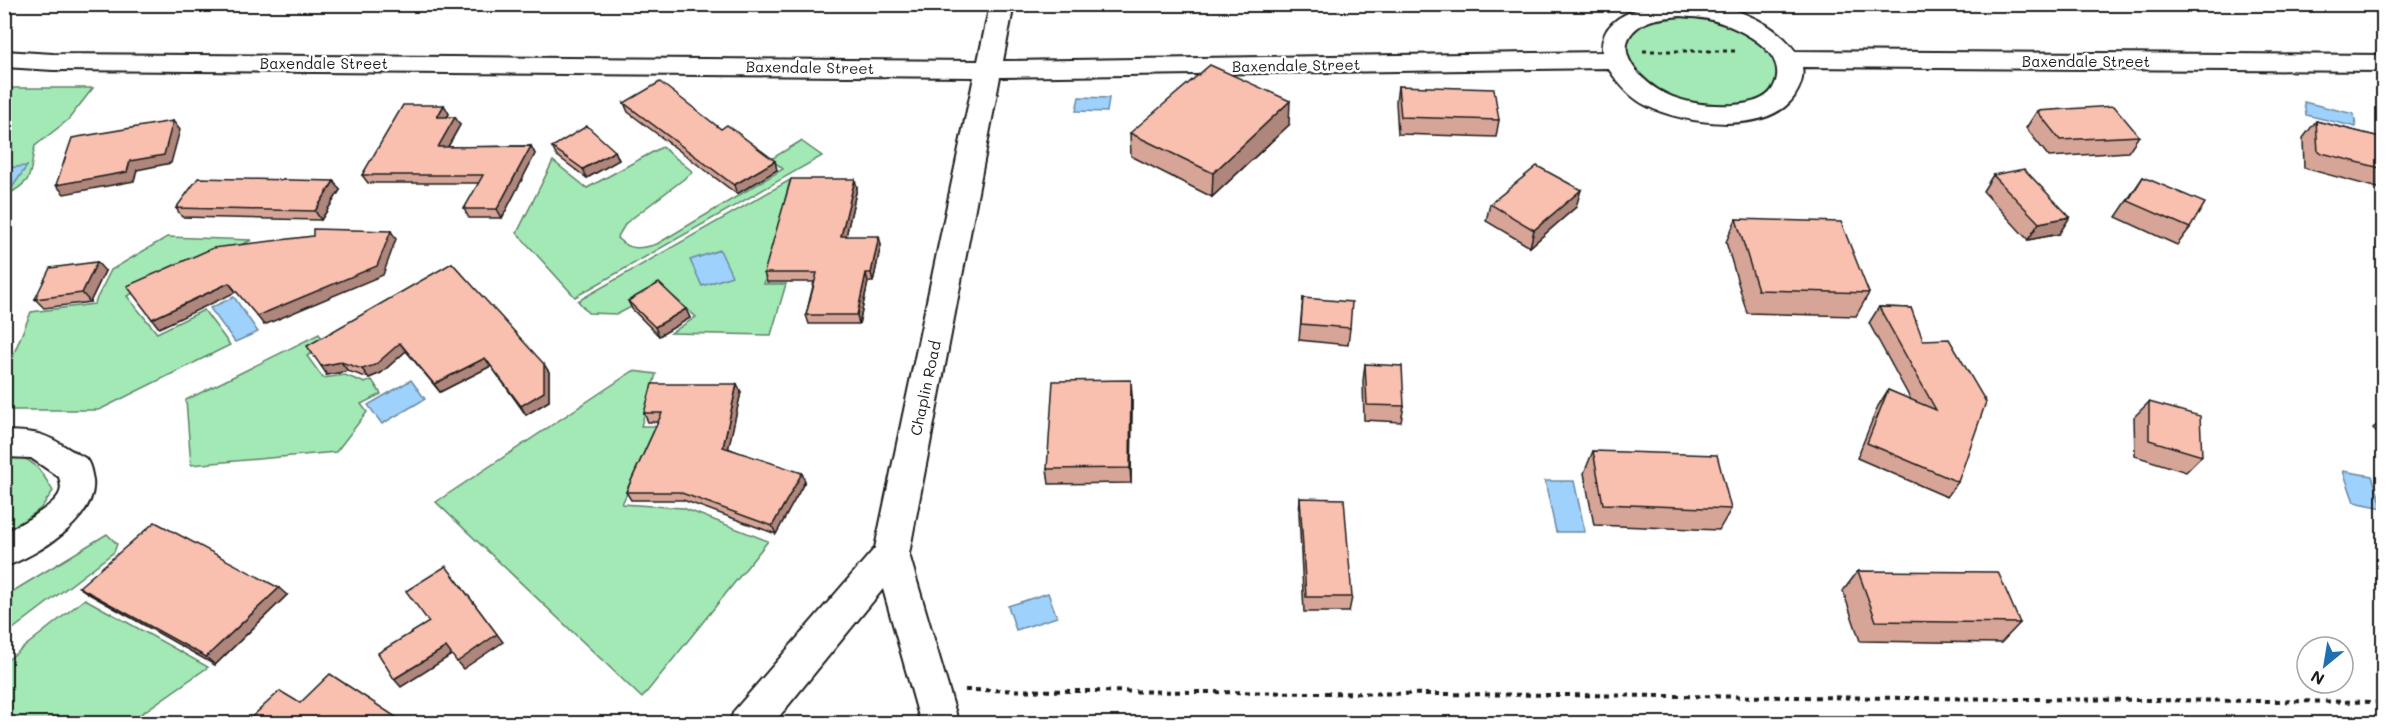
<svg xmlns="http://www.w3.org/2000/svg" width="2388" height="728" viewBox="0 0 2388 728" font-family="Mali,sans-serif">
<rect width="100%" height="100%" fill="#fff"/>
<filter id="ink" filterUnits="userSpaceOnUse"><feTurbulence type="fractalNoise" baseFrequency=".0167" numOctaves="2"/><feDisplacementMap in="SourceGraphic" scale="12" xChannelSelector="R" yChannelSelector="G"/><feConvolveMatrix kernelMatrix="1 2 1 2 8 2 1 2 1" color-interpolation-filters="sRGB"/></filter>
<g filter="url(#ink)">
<g fill="#a2e9b5" stroke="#5f8268" stroke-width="1.5">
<polygon points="1680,9 1745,23 1791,80 1757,111 1689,111 1615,60 1627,23"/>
<path d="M5,88h88l-25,32 -33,26c-7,29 2,33 -30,50z"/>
<path d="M801,141l21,15 -247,141 -58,-64 36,-72 34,27 75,-41 31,25 -67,51 -9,15c13,13 24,11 40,6l126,-75 -12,-10z"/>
<polygon points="790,180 764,284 786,284 771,335 671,333 696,317 665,289 618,314 588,313 578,301"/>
<polygon points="167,237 252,240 127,296 157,333 204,310 230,345 99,410 5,410 5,375 31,312 94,304 111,270"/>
<polygon points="319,334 326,344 307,356 323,378 345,375 365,383 372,380 381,394 361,404 367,412 336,452 191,465 186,400"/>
<polygon points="633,371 656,374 641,426 692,426 647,450 622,504 683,508 768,541 642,698 436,502"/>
<path d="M5,454c27,2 35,14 48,37l-12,17 -36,28z"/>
<polygon points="107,534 117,544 114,552 5,635 5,596"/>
<polygon points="85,599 208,667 128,723 5,723 5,662"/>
</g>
<g fill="#9ed1fb" stroke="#6a89a2" stroke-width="1.5">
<polygon points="1079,97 1109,98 1107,112 1076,111"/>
<polygon points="2304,102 2354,114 2356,127 2306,115"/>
<polygon points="27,166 9,192 5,192 5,168"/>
<polygon points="720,250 732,276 702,286 690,260"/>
<polygon points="234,297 258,332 235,342 210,308"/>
<polygon points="411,380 425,399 382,424 368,405"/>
<polygon points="2343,471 2372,476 2383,508 2354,502"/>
<polygon points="1545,481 1574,481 1585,532 1556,532"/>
<polygon points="1048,593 1057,617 1016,630 1008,606"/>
</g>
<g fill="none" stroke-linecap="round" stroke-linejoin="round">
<defs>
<g id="street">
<path d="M990,4h24l-11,57 599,-9c-3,-50 74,-51 109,-47 29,3 67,21 84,46l589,4v16l-582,-4c2,11 -2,21 -8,30 -28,39 -110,27 -147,9 -17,-8 -29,-23 -39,-38l-608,9 -91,477 50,170h-38l-38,-135 -110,135h-44l5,-13 141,-163 99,-471 -921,-7 -49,-3v-16l49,3 925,7zM1680,16c10,1 22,1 32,4 26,7 81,33 61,68 -7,13 -26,16 -40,17 -23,1 -46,-1 -67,-11 -22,-10 -57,-43 -29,-66 12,-10 28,-10 43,-12z"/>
<polygon points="2371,4 2384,4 2384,12 2375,10"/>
<path d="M4,431c31,1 39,1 65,18 5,3 11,6 16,9 4,4 6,11 7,17 11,41 -54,80 -88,92v-34c14,-8 52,-27 56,-41 2,-5 0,-11 -1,-15l-28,-19 -27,-1z"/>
</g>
</defs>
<use href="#street" stroke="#1c1c1c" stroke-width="4"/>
<polyline stroke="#1c1c1c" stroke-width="3" stroke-dasharray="4 4" stroke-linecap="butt" points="1643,51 1737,51"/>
<polyline stroke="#1c1c1c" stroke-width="4" stroke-dasharray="5 5" stroke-linecap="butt" points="965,690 2384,702"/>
<use href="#street" fill="#fff" fill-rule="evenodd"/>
</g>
<g fill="#d6a597" stroke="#1c1c1c" stroke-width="1.5">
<polygon points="1398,86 1499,120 1496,137 1398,134 1396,102"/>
<polygon points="624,103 777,170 737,194 628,112"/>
<polygon points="444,105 449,114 447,117 460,125 448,147 531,146 535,154 502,218 469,218 464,209 479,183 368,183 362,175"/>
<polygon points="2037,111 2139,136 2128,152 2049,157 2026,128"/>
<polygon points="2316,121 2384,138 2384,186 2381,189 2304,168 2303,138"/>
<polygon points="1289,125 1212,197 1131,156 1130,133"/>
<polygon points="552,147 615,151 619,160 587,178 556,155"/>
<polygon points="1993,175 2059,234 2028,240 1983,191"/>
<polygon points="2143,177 2190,228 2177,245 2116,217"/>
<polygon points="857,188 846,236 881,245 873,282 868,282 859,324 809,324 806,315 814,282 767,282 764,273"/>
<polygon points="340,190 321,220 182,217 176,208"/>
<polygon points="1490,204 1576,207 1530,247 1486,221"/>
<polygon points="1736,219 1869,293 1856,316 1747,313 1726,242"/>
<polygon points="452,263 549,372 549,401 526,415 491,366 440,392 406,351 381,373 369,378 348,371 327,375"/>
<polygon points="105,271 90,302 44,308 35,299"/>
<polygon points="1303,298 1350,328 1348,345 1299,340"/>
<polygon points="628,301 686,309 690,318 659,336 632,309"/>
<polygon points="1879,307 1911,308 1958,482 1947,497 1857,458 1878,406 1888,390 1911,400 1869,323"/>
<polygon points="1365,364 1404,406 1401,422 1364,420 1363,381"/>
<polygon points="737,384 741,392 728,448 805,481 776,534 683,500 631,500 626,492 658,422 648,422 644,413"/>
<polygon points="1132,396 1131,483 1049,484 1047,469"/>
<polygon points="2149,402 2202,456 2186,472 2135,456 2134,417"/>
<polygon points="2384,420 2384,443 2373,428"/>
<polygon points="1593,451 1731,509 1719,530 1594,525 1584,473"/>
<polygon points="1300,498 1352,597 1349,612 1304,612 1299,513"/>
<polygon points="1858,571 2020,623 2001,643 1860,641 1843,591"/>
<polygon points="79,587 287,595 215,665 89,594"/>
</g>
<g fill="#ae867b" stroke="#1c1c1c" stroke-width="1.5">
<polygon points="1290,101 1289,125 1212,197 1213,173"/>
<polygon points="444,105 449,114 442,125 437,117"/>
<polygon points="455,117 460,125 443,155 438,147"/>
<polygon points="173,121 180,130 171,163 137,170 134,181 64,194 56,185 130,161"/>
<polygon points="531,146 535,154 502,218 497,209"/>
<polygon points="615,151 619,160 587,178 583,169"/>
<polygon points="775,161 777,170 737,194 734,185"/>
<polygon points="855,179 857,188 844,245 841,236"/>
<polygon points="334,181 340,190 321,220 315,211"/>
<polygon points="1581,190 1576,207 1530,247 1534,230"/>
<polygon points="2070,217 2059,234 2028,240 2039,223"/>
<polygon points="391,231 396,239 383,275 264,325 257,316"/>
<polygon points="879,236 881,245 873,282 871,273"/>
<polygon points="97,262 105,271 90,302 82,293"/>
<polygon points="866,273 868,282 859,324 857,315"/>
<polygon points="229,283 236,292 159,328 152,319"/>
<polygon points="686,309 690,318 659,336 655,327"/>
<polygon points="400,343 406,351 381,373 369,378 362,369"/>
<polygon points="485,358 491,366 440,392 434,384"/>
<polygon points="341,362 348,371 327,375 321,366"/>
<polygon points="544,364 549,372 549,401 526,415 521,406"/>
<polygon points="1131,380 1132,396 1131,483 1130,468"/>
<polygon points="737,384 741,392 727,455 723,447"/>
<polygon points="802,473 805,481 776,534 772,526"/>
<polygon points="452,574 503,642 463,669 457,662"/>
<polygon points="279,588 287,595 215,665 206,657"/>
<polygon points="446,647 453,654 401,687 394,679"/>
</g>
<g fill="#f9c0b0" stroke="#1c1c1c" stroke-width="1.5">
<polygon points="1210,65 1290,101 1213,173 1130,133"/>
<polygon points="660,82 721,129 727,125 775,161 734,185 624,103"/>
<polygon points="1398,86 1494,89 1499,120 1401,117"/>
<polygon points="403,105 444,105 437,117 455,117 438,147 531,146 497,209 464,209 483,175 362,175"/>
<polygon points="2114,106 2139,136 2060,140 2037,111"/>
<polygon points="173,121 164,155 130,161 127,172 56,185 72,138"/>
<polygon points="2316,121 2384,138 2384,169 2318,152"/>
<polygon points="587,126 615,151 583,169 552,147"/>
<polygon points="1537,166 1581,190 1534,230 1490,204"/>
<polygon points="2024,169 2070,217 2039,223 1993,175"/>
<polygon points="2143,177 2205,203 2190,228 2128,201"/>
<polygon points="198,178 334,181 315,211 176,208"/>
<polygon points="791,179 855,179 841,236 879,236 871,273 866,273 857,315 806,315 817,273 764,273"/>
<polygon points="1736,219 1841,222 1869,293 1758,290"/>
<polygon points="313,229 391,231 377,266 257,316 229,283 152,319 127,286 213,248 313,236"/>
<polygon points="97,262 82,293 35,299 50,268"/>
<polygon points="452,263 544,364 544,392 521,406 485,358 434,384 400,343 375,365 362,369 341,362 321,366 307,346"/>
<polygon points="659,283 686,309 655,327 628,301"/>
<polygon points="1303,298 1352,302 1350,328 1301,324"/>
<polygon points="1879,307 1911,308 1923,340 1949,339 1986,402 1958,482 1867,443 1888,390 1936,410"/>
<polygon points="1365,364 1402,366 1404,406 1367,405"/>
<polygon points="1131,380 1130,468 1047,469 1053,381"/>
<polygon points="652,384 737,384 723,447 802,473 772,526 679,492 626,492 662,413 644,413"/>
<polygon points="2149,402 2200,416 2202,456 2149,440"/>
<polygon points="1593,451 1717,455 1731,509 1603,504"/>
<polygon points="1300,498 1344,499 1352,597 1306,597"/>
<polygon points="155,522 279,588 206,657 79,587"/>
<polygon points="446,566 497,634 457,662 446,647 394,679 378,653 429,622 406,591"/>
<polygon points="1858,571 1998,572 2020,623 1876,621"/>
<polygon points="330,674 405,723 245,723 280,691 300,703"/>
</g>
</g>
<g text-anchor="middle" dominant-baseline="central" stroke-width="5" stroke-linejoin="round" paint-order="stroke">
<g font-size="15" fill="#1c1c1c" stroke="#fff">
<text x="2086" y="61">Baxendale Street</text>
<text x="324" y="63">Baxendale Street</text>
<text transform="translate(1296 65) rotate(-1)">Baxendale Street</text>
<text transform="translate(810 67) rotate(1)">Baxendale Street</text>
<text transform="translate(925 388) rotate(-78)">Chaplin Road</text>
</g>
</g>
<rect width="2388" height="728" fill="none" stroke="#fff" stroke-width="24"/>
<rect x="12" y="12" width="2364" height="704" fill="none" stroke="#1c1c1c" stroke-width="2" filter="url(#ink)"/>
<g transform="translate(2325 665) rotate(210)"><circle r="28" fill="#ffffff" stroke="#a4a4a4" stroke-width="1.5"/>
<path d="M0-4.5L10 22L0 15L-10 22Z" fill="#1f6fb2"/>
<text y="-9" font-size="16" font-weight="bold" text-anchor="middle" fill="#1c1c1c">N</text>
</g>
</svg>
